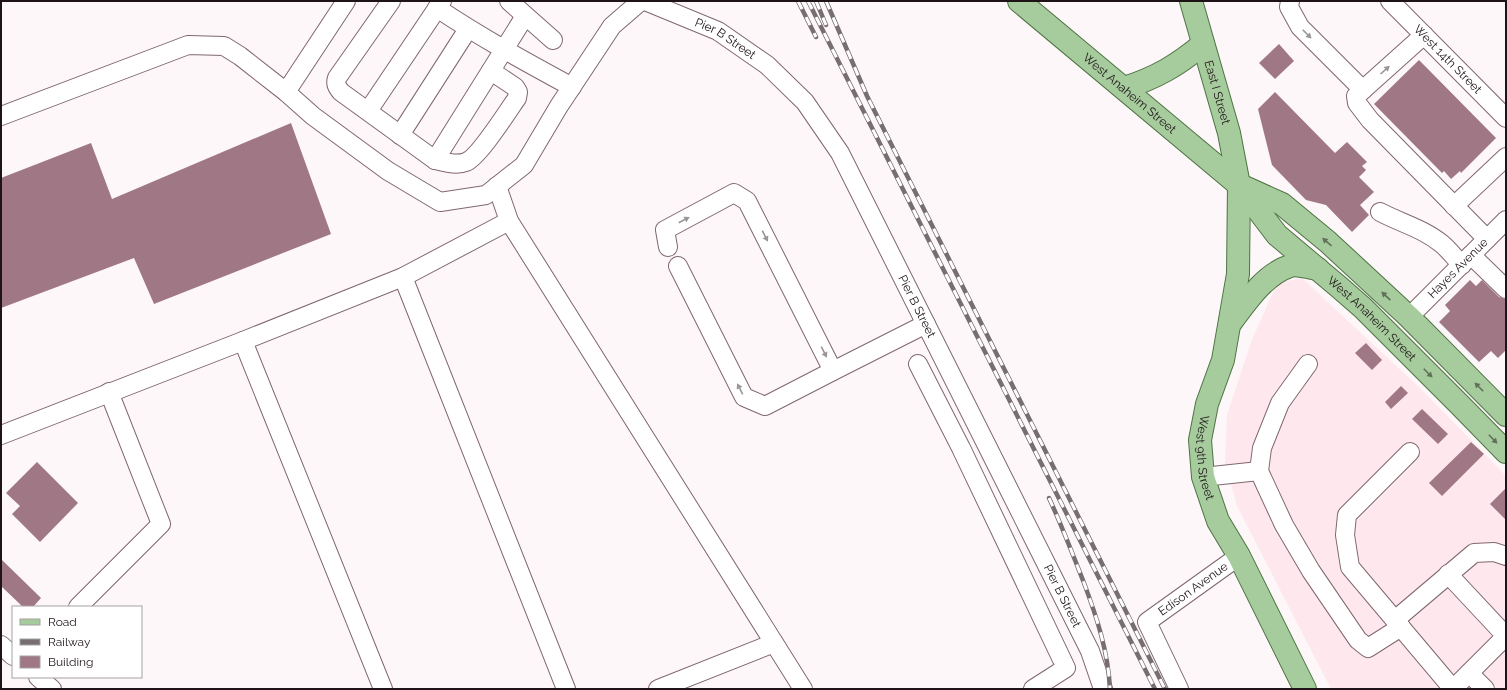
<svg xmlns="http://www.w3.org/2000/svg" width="1507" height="690" viewBox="0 0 1507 690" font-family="Raleway,sans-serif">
<rect width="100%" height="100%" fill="#fdf7f9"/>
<polygon fill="#fee8ee" points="1302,278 1420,388 1506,476 1506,689 1331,689 1237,506 1225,462 1227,415 1251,342 1277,283"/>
<g fill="#a07784">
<polygon points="1279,44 1294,61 1275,79 1259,63"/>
<polygon points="1419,60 1496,138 1461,173 1460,171 1451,179 1444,171 1442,173 1374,104"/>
<polygon points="1275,92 1335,153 1347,142 1367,162 1362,166 1366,170 1359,177 1374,192 1360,205 1369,215 1352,232 1326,205 1306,200 1272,165 1258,109"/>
<polygon points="291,123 331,234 154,304 134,258 1,308 1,178 91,143 112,199"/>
<polygon points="1470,280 1476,286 1482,280 1499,297 1506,299 1506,350 1498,358 1491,351 1479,362 1439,322 1450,311 1445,305"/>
<polygon points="1366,343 1382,360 1372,370 1355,353"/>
<polygon points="1401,386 1408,393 1391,409 1385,402"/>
<polygon points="1422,409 1448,434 1438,444 1412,419"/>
<polygon points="1471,442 1484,454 1442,496 1429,483"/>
<polygon points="37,462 78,503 40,542 12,514 20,506 6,493"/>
<polygon points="1506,488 1506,520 1490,504"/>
<polygon points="1,559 41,598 33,607 23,607 1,586"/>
</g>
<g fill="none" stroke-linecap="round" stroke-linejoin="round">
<defs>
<g id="minor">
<path d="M391,1l-54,77c-2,6 0,9 4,14l94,68c10,2 21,6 31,2 12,-4 42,-51 51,-64l1,-6 -3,-5 -24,-16"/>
<polyline points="509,1 553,40"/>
<path id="s1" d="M645,1l73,30 49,34 38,37 35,51 250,498 13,38"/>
<polyline points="1290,1 1289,7 1300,27 1363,90"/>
<path id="s2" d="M1390,1l116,117"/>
<path d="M437,8c43,29 89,54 135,79"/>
<polyline points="1424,35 1356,96 1357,103 1370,120 1487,239"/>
<polyline points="286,92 346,1"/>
<polyline points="368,111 442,1"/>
<polyline points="1,116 188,45 224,46 240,56 286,92 313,116 388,171 440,202 486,195 524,165 559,106 612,26 641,1"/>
<polyline points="400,135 468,29"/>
<polyline points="435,160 525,16"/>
<polyline points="497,186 509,221 803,689"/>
<polyline points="1454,206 1506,157"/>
<path d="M1380,212c21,11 44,17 62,32 7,6 13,14 20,21"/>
<polyline points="668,247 665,230 734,193 747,201 833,371 765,406 744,397 678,266"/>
<polyline points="1471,255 1506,289"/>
<polyline points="403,277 566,689"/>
<path id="s3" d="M1409,317l97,-97"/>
<polyline points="243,341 383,689"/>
<polyline points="918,364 961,448 1066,668 1033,689"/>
<polyline points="1308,364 1280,403 1262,448 1259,471 1284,525 1311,571 1358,640 1368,648 1401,627"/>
<polyline points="833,371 926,324"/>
<polyline points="1,435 243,341 403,277 509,221"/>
<polyline points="1410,452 1347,515 1345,535 1350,567 1453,689"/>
<polyline points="1203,477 1259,471"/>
<polyline points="1448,574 1506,636"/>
<polyline points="78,607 161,524 109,392"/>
<polyline points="1395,620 1474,553 1494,552 1506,556"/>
<polyline points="1,645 13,656"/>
<polyline points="1469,673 1485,689"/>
<polyline points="38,677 52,689"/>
<polyline points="658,689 774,643"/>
<path id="s4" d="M1179,689l-32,-67 92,-66"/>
<polyline points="1453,689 1506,636"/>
</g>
<g id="major">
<path id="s5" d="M1019,1l220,184 38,50 62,52 24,21 97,97 46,47"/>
<path id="s6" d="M1191,1l38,132 10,52 -1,89 -15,86 -16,44 -7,36 3,37 15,44 21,35 66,133"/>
<path d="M1124,88c32,-10 54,-23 79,-44"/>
<polyline points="1242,186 1282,204 1328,242 1409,317 1506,415"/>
<path d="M1232,321c15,-20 33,-47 58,-55 6,-2 22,2 28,3"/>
</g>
</defs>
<use href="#minor" stroke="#80676f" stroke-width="20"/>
<use href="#major" stroke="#4f7444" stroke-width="24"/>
<use href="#minor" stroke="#fff" stroke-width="18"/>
<use href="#major" stroke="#a6cb9d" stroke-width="22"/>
<defs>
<g id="rail">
<polyline points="798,1 816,37"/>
<polyline points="808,1 1155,689"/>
<polyline points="816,1 826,25"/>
<polyline points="826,1 867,96 1165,689"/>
<path d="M1049,498c13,28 24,57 35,85 13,35 24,68 26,106"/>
</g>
</defs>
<use href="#rail" stroke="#766e70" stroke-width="4.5"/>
<use href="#rail" stroke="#fff" stroke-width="3" stroke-dasharray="9" stroke-linecap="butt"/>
</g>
<defs><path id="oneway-solid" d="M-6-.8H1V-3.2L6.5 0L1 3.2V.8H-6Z"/></defs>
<g fill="#9a9597">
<use href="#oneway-solid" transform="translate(1307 34) rotate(45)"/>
<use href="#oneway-solid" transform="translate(1385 70) rotate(-42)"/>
<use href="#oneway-solid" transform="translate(684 220) rotate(-28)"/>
<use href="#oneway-solid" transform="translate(765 236) rotate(63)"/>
<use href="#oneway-solid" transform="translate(824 352) rotate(63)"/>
<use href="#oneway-solid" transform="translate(740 389) rotate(-117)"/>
</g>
<g fill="#62705a">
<use href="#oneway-solid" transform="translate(1327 242) rotate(-139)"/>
<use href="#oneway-solid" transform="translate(1386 296) rotate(-137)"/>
<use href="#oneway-solid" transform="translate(1428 373) rotate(45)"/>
<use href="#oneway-solid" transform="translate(1479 387) rotate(-135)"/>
<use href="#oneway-solid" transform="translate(1493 439) rotate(46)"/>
</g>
<g text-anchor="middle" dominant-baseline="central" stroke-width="3" stroke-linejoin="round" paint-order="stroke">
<g font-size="12" fill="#1e1417" stroke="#fff">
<text stroke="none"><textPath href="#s1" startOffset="89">Pier B Street</textPath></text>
<text stroke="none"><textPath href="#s2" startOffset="82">West 14th Street</textPath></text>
<text stroke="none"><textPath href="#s6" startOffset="95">East I Street</textPath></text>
<text stroke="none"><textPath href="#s5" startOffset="144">West Anaheim Street</textPath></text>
<text stroke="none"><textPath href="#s3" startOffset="69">Hayes Avenue</textPath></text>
<text stroke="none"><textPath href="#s1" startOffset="425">Pier B Street</textPath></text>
<text stroke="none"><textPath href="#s5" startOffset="476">West Anaheim Street</textPath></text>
<text stroke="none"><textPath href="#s6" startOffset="468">West 9th Street</textPath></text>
<text stroke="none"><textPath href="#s4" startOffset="131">Edison Avenue</textPath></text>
<text stroke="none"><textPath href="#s1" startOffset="749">Pier B Street</textPath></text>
</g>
</g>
<rect width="1507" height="690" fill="none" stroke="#1e1417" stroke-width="4"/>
<rect x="12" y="606" width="130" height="72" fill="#ffffff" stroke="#a5a1a2"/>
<rect x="20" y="619" width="20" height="6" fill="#a6cb9d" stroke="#a5a1a2"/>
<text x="48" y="626" font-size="12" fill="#1e1417">Road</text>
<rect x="20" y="639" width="20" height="6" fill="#766e70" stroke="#a5a1a2"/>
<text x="48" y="646" font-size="12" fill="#1e1417">Railway</text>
<rect x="20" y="656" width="20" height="12" fill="#a07784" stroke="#a5a1a2"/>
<text x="48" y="666" font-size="12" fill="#1e1417">Building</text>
</svg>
